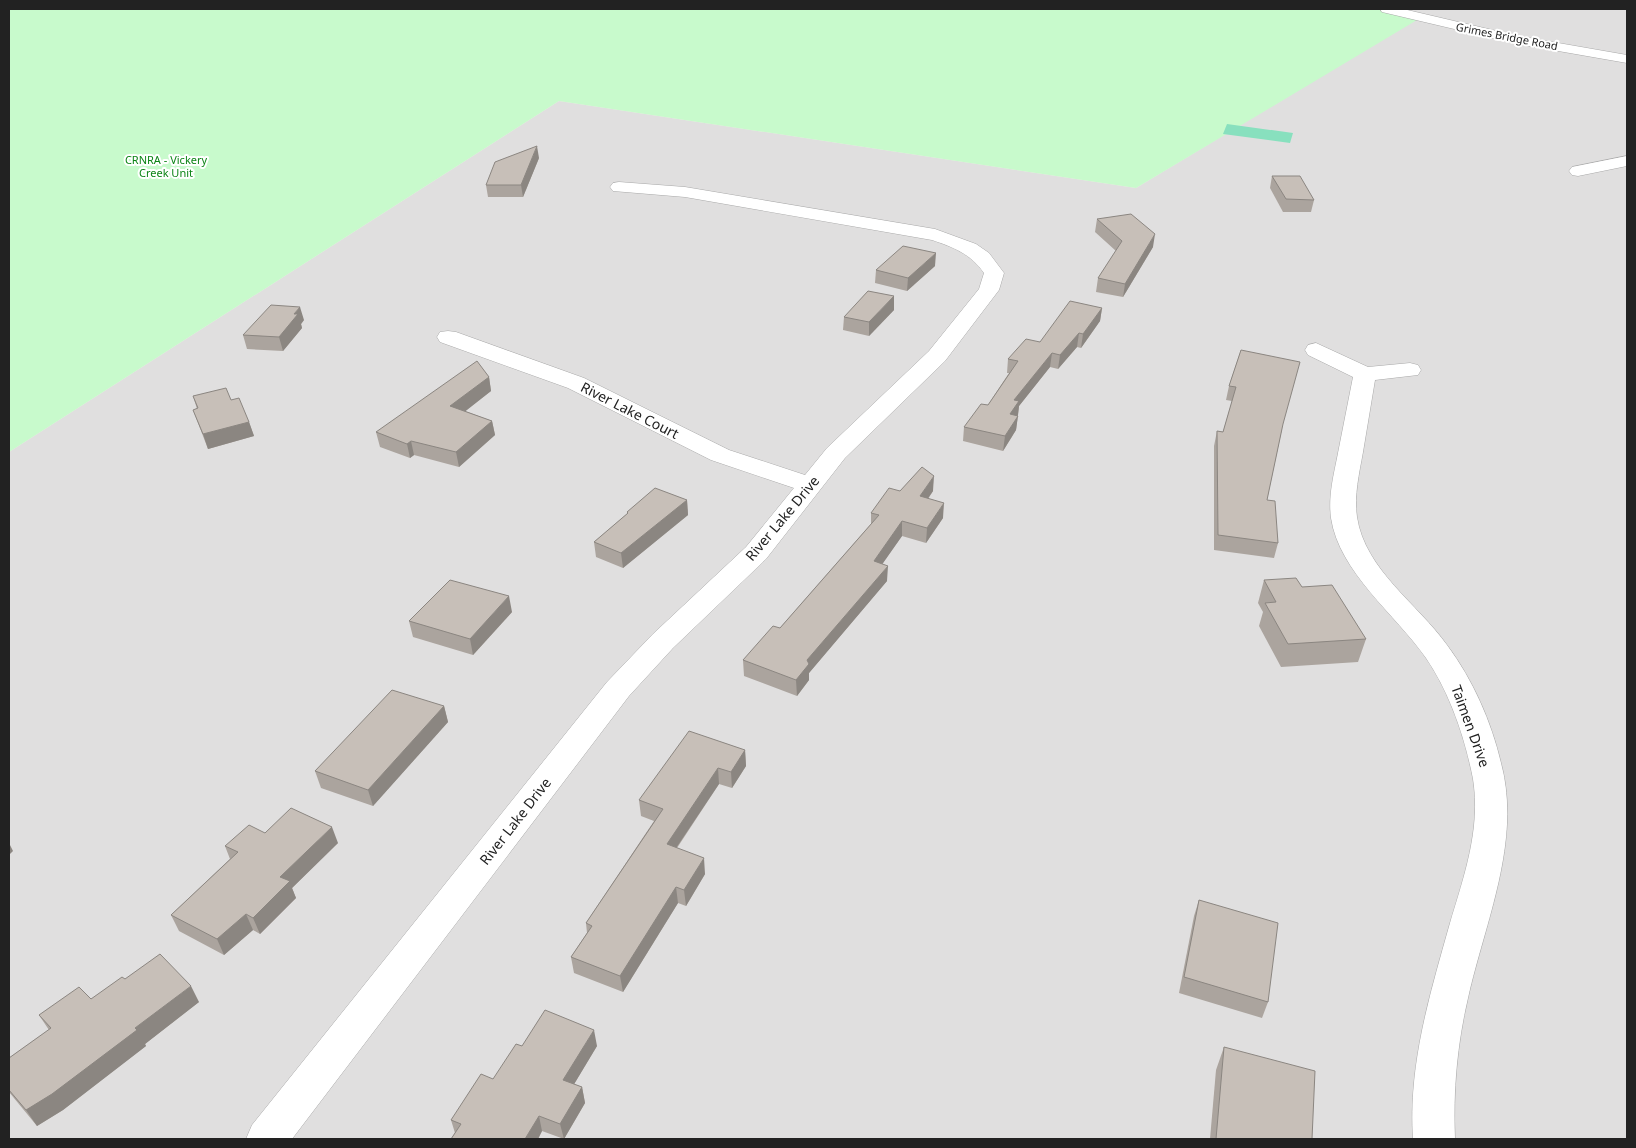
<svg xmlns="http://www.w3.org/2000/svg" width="1636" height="1148" viewBox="0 0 1636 1148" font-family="'Noto Sans',sans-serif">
<rect width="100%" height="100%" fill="#f2efe9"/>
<polygon fill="#e0dfdf" points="1381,9 1627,9 1627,1139 9,1139 9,452 559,101 1136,188 1416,19"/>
<polygon fill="#c8facc" points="9,9 1381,9 1417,20 1136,188 559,101 9,452"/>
<polygon fill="#88e0be" points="1227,124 1293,133 1290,143 1223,134"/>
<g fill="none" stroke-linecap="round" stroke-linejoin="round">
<defs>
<g id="minor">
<polygon points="1380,9 1403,9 1518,36 1627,55 1627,63 1518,44 1382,12"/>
<polygon points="1627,156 1627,166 1578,176 1572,175 1569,171 1572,167"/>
<path d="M619,182l66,5 250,42 41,15 13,9 15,20 -5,17 -54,71 -100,97 -79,101 -93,89 -44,48 -337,443h-46l6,-14 355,-443 46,-48 93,-87 48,-59 -83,-28 -143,-72 -128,-46 -3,-5 3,-5 8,-1 8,1 128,46 145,72 76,25 22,-27 102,-97 50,-62 5,-16c-13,-19 -31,-26 -52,-33l-247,-43 -72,-6 -3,-4 3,-4z"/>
<path d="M1316,343l52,24 42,-4 8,2 3,5 -3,5 -43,5c-4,24 -8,48 -12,72 -4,22 -9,43 -6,65 8,53 61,87 90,128 26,35 44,76 54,118 21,78 -16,159 -33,235 -11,47 -15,93 -13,141h-42c-5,-74 17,-145 37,-216 14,-47 31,-94 23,-144 -8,-41 -23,-86 -47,-121 -30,-43 -87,-86 -95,-140 -3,-23 3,-44 7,-65 5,-25 10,-51 15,-76l-45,-22 -3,-5 3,-5z"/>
</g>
</defs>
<use href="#minor" stroke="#a9a9a9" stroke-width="1"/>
<use href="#minor" fill="#fff" fill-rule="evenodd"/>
</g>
<g fill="#aba49e">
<polygon points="539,158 523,197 488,197 486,185"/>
<polygon points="1272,176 1314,200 1311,212 1283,212 1270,188"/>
<polygon points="1097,219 1153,247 1123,297 1096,292 1098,278 1116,251 1095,232"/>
<polygon points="935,266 907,291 875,283 876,270"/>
<polygon points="1102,308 1100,321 1081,348 1077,347 1058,369 1050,367 1019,406 1016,430 1003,451 963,441 964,427 988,405 1009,373 1007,373 1008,359 1040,342"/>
<polygon points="894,310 869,336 843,330 844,317"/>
<polygon points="304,320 301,324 302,328 283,351 247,349 243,335"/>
<polygon points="1241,350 1282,429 1267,500 1278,543 1274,558 1214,550 1214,446 1217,431 1223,432 1232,401 1226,400 1229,386"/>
<polygon points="489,377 491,391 465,411 492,421 495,435 459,467 414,455 410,458 380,447 376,432"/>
<polygon points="193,396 231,400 249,422 254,436 208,449 193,410 197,409"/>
<polygon points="900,491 933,491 928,499 943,518 926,543 902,536 882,564 887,581 809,673 809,680 797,696 744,676 743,660 780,628 871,524 871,513"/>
<polygon points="687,500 688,515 623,568 596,557 594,542 627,514 627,512"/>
<polygon points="1264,580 1302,587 1366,639 1358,662 1281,667 1259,626 1263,612 1258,603"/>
<polygon points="512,612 473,655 413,637 409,621"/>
<polygon points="444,706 448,722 373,806 321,788 315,771"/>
<polygon points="745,750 746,766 732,788 719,784 677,848 705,874 686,906 678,903 623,992 574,973 571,957 587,933 586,923 654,821 641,816 639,800"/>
<polygon points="265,833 338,843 292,888 296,898 260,934 253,930 224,955 179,931 171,915 230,859 225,846"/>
<polygon points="1199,900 1268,1002 1262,1018 1179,993 1194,916"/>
<polygon points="125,979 199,1002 145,1044 146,1046 63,1110 37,1126 9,1092 9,1058 49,1030 39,1015 91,999"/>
<polygon points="522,1046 597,1046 574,1084 582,1087 585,1103 564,1139 542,1131 538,1139 451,1139 455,1133 451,1120 493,1079"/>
<polygon points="1224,1047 1312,1139 1210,1139 1216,1070"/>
</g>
<g fill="#8b8681">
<polygon points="537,146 539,158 523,197 521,185"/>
<polygon points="1155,234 1153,247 1123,297 1125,284"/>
<polygon points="936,253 935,266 907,291 908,278"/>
<polygon points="894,296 894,310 869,336 869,322"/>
<polygon points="300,307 304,320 301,324 302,328 283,351 279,337 294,314"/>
<polygon points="1102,308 1100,321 1081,348 1083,334"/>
<polygon points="1079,333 1077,347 1058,369 1060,355"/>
<polygon points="1052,353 1050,367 1019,406 1018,415 1009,428 1010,414 1014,400"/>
<polygon points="489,377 491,391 453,421 450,406"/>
<polygon points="1018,416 1016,430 1003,451 1005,436"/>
<polygon points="492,421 495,435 459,467 456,452"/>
<polygon points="249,422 254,436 208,449 203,434"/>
<polygon points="411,441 414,455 410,458 407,444"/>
<polygon points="934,476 933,491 919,511 920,496"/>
<polygon points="687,500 688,515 623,568 621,553"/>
<polygon points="944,503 943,518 926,543 927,528"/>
<polygon points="902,521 902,536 874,576 874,561"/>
<polygon points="888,566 887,581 809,673 809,680 797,696 796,680 807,660"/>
<polygon points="509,596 512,612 473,655 470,639"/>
<polygon points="444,706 448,722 373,806 368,790"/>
<polygon points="745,750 746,766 732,788 731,772"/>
<polygon points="718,768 719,784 668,860 667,844"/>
<polygon points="332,827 338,843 292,888 296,898 260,934 253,918 280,877"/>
<polygon points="9,843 13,851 9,855"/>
<polygon points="704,858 705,874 686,906 684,890"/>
<polygon points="676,887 678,903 623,992 620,976"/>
<polygon points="246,914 253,930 224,955 217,939"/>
<polygon points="191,986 199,1002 145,1044 146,1046 63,1110 37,1126 26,1110"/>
<polygon points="594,1030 597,1046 567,1096 563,1080"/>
<polygon points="582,1087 585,1103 564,1139 560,1124"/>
<polygon points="539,1116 542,1131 538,1139 525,1139"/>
</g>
<g fill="#c7bfb8" stroke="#8b8681">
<polygon points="537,146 521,185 486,185 495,162"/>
<polygon points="1272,176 1300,176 1314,200 1286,199"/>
<polygon points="1131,214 1155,234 1125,284 1098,278 1122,241 1097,219"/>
<polygon points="903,246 936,253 908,278 876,270"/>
<polygon points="868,291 894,296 869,322 844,317"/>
<polygon points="1070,301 1102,308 1083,334 1079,333 1060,355 1052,353 1014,400 1019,401 1010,414 1018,416 1005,436 964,427 981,404 988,405 1018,361 1008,359 1026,339 1040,342"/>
<polygon points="271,305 300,307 294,314 298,314 279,337 243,335"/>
<polygon points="1241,350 1300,362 1283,424 1267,500 1275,501 1278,543 1218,535 1217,431 1223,432 1236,387 1229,386"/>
<polygon points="477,361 489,377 450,406 492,421 456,452 411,441 407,444 376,432"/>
<polygon points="226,388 231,400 239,398 249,422 203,434 193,410 198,408 193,396"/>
<polygon points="922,467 934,476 920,496 944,503 927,528 902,521 874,561 888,566 807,660 809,664 796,680 743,660 773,626 780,628 879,515 871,513 889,488 900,491"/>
<polygon points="655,488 687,500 621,553 594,542 628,513 627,512"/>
<polygon points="1296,578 1302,587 1332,585 1366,639 1288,644 1265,603 1276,602 1264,580"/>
<polygon points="450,580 509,596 470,639 409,621"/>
<polygon points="392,690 444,706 368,790 315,771"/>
<polygon points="689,731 745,750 731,772 718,768 667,844 704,858 684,890 676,887 620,976 571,957 592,926 586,923 663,809 639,800"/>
<polygon points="291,808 332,827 280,877 290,881 253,918 246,914 217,939 171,915 238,852 225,846 249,825 265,833"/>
<polygon points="1199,900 1278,923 1268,1002 1184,977"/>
<polygon points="160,954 191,986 135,1028 137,1030 52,1094 26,1110 9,1090 9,1058 51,1028 39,1015 79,987 91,999 122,977 125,979"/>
<polygon points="545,1010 594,1030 563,1080 582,1087 560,1124 539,1116 525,1139 451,1139 461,1124 451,1120 481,1074 493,1079 516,1044 522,1046"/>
<polygon points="1224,1047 1315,1071 1312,1139 1216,1139"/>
</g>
<g text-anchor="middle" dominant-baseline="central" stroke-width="4" stroke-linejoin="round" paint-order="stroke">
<g font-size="11" fill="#222" stroke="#fff">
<text transform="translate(1507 36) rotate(11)">Grimes Bridge Road</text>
</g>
<g font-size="11" fill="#0c8416" stroke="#fff">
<text x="166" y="159">CRNRA - Vickery<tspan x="166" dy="13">Creek Unit</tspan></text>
</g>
<g font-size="14" fill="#222" stroke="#fff">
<text transform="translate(630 410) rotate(27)">River Lake Court</text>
<text transform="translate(782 518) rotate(-50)">River Lake Drive</text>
<text transform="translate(1471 726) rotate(70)">Taimen Drive</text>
<text transform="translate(515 821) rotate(-52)">River Lake Drive</text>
</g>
</g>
<rect width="1636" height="1148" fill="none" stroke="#222222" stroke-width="20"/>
</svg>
